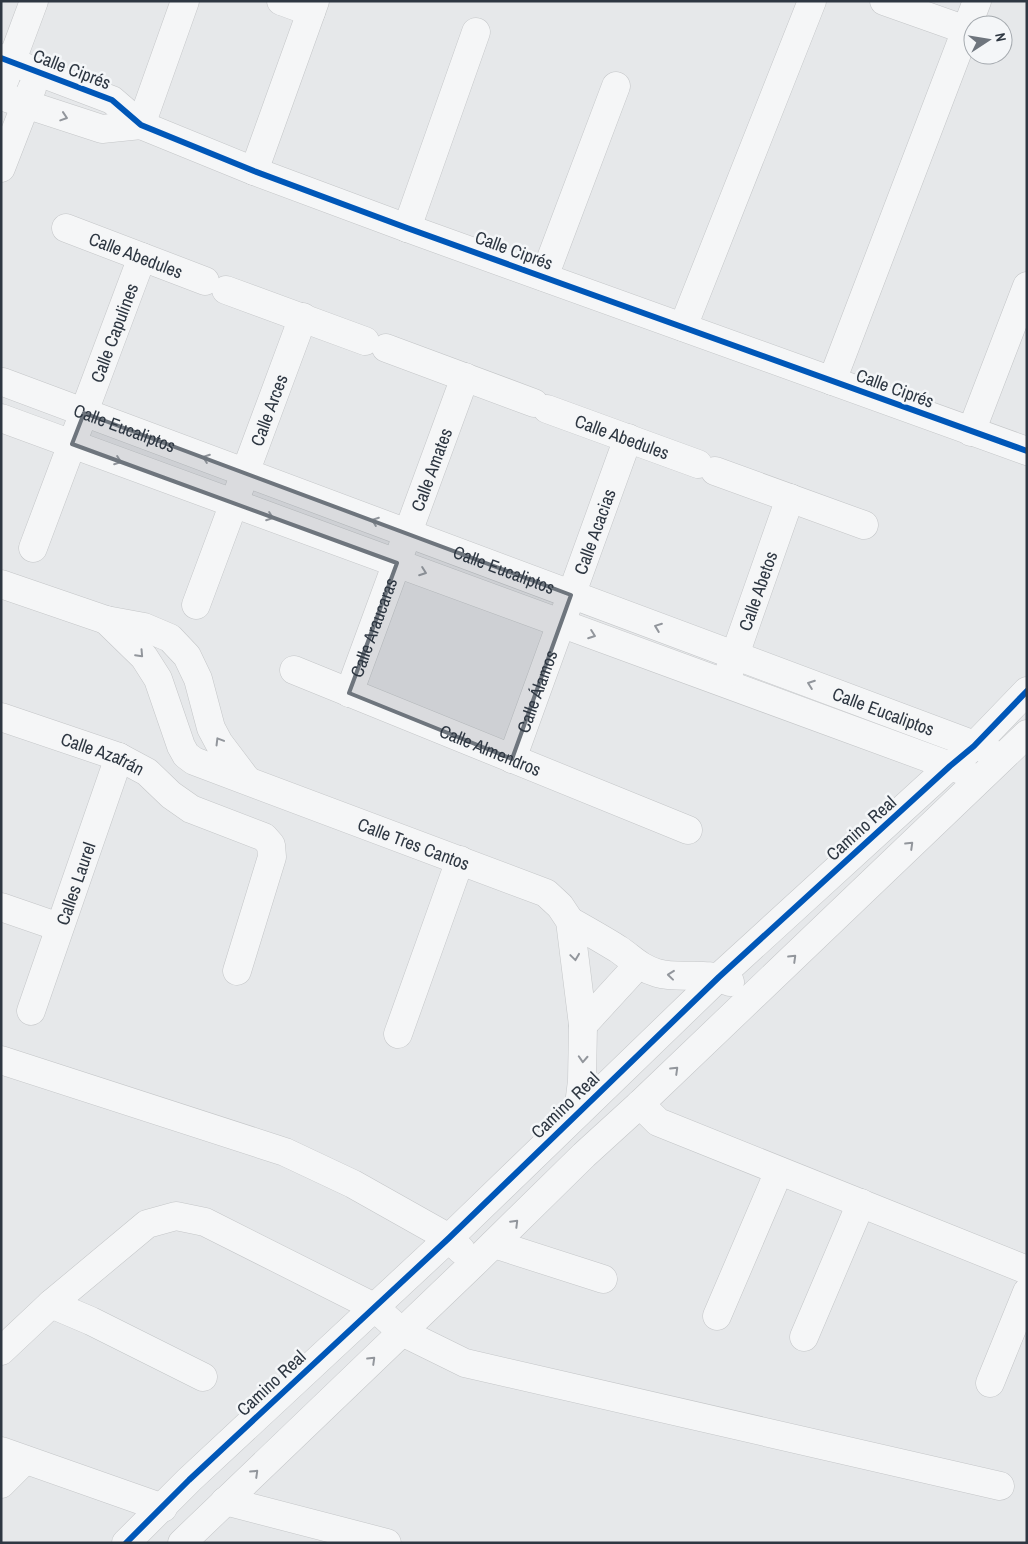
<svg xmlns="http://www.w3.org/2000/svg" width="1028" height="1544" viewBox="0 0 1028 1544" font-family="'Archivo Narrow',sans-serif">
<rect width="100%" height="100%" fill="#e6e8ea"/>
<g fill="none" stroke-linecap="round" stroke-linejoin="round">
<defs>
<g id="minor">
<polyline points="281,1 311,12"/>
<polyline points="884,1 966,30"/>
<polyline points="1,58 112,100 141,125 254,171 407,228 1027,451"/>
<polyline points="5,79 34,1"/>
<polyline points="1,96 102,129 141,125"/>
<polyline points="141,125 185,1"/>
<polyline points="1,168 32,88"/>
<polyline points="254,171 315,1"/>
<path id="s1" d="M66,228l139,53"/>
<polyline points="407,228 476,32"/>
<polyline points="544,277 616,86"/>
<polyline points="226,290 365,341"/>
<polyline points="683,327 812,1"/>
<polyline points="386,348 534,403"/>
<polyline points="832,381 977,1"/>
<path id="s2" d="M3,382l985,368"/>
<path id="s3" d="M547,409l151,55"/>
<polyline points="1,418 964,771"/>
<polyline points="971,432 1027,286"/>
<polyline points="715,471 864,525"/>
<path id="s4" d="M33,548l109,-291"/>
<polyline points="1,584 106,620 144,627 170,638 187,656 198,679 211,728 219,743 247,780"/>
<path id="s5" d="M196,605l107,-288"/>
<path id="s6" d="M106,620l38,37 14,22 23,67 5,9 8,6 352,132 14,13 10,15 13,104 -1,56 -4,32"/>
<path id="s7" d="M294,670l394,160"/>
<path id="s8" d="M729,672l61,-174"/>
<path id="s9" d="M349,693l116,-316"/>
<path id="s10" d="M1,717l118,40 28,15 24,23 20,14 73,28 7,8 1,12 -35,114"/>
<path id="s11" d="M512,759l116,-321"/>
<polyline points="1,907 59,927"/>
<path d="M570,921c16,9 32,18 48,28 15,10 20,18 39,24 26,7 47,-3 73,9"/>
<path id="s12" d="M31,1011l88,-254"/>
<polyline points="583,1025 638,965"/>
<polyline points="398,1034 460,860"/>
<polyline points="1,1060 285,1152 353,1184 449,1238 461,1250"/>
<polyline points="640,1104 658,1122 1027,1270"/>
<polyline points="494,1244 603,1279"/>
<polyline points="51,1304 147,1224 176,1216 205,1222 374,1307 402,1332 465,1363 1000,1486"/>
<polyline points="717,1316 779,1171"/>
<polyline points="804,1337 861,1203"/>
<polyline points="1,1351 51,1304 91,1321 203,1377"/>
<polyline points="990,1383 1027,1292"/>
<polyline points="1,1451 163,1508"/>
<polyline points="1,1484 25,1460"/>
<polyline points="225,1501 387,1543"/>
<polyline points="126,1543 189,1480 449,1238 719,977 950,766 974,746 1027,691"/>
<polyline points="182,1543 473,1264 584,1155 640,1104 1027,734"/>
</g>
</defs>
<use href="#minor" stroke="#c4c6c8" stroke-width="29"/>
<use href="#minor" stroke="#f5f6f7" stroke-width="28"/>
<defs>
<g id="cycleway">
<polyline points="1,58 112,100 141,125 254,171 407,228 1027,451"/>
<polyline points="126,1543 189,1480 449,1238 719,977 950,766 974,746 1027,691"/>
</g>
</defs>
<use href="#cycleway" stroke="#f4f6f8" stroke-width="9"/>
<use href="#cycleway" stroke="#0057b8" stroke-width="6"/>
</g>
<defs><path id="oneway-chevron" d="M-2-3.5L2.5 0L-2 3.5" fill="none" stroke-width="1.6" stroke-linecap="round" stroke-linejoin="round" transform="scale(1.25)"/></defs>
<g stroke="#92969c">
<use href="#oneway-chevron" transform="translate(64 117) rotate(18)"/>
<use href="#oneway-chevron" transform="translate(206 458) rotate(-160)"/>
<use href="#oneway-chevron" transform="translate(118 461) rotate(20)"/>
<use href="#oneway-chevron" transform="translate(270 517) rotate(20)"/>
<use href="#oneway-chevron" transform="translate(375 521) rotate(-160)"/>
<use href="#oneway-chevron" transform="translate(423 572) rotate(20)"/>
<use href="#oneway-chevron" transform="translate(658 627) rotate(-159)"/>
<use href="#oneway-chevron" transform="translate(592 635) rotate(20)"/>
<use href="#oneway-chevron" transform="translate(140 654) rotate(47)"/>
<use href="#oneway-chevron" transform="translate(811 684) rotate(-160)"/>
<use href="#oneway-chevron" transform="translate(219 741) rotate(-121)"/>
<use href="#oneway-chevron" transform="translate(910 845) rotate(-44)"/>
<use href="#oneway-chevron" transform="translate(575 957) rotate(82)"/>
<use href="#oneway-chevron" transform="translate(793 958) rotate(-44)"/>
<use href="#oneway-chevron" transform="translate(671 975) rotate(-174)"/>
<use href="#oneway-chevron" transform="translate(583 1059) rotate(93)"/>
<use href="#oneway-chevron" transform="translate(675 1070) rotate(-44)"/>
<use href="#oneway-chevron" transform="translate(515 1223) rotate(-45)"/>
<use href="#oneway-chevron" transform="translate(372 1360) rotate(-44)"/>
<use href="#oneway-chevron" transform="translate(255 1473) rotate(-44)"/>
</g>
<path fill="#6e757d" fill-opacity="0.2" stroke="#6e757d" stroke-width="4" stroke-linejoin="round" d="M84,413l487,182 -59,164 -163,-66 48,-130 -325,-119z"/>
<g text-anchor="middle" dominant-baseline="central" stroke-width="5" stroke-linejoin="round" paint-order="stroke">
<g font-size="18" fill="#2e3742" stroke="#f4f6f8">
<text transform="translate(72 69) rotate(21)">Calle Ciprés</text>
<text transform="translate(514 250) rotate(20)">Calle Ciprés</text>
<text stroke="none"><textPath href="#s1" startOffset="75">Calle Abedules</textPath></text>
<text stroke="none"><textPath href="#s4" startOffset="230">Calle Capulines</textPath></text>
<text transform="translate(895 388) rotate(20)">Calle Ciprés</text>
<text stroke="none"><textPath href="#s5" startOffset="208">Calle Arces</textPath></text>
<text stroke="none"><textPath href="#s2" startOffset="130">Calle Eucaliptos</textPath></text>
<text stroke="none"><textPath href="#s3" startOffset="80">Calle Abedules</textPath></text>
<text stroke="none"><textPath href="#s9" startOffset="238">Calle Amates</textPath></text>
<text stroke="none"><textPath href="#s11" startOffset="242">Calle Acacias</textPath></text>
<text stroke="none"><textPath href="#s2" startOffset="535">Calle Eucaliptos</textPath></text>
<text stroke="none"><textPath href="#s8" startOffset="86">Calle Abetos</textPath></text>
<text stroke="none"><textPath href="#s9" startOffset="70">Calle Araucaras</textPath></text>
<text stroke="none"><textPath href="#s11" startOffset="72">Calle Álamos</textPath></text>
<text stroke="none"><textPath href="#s2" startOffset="940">Calle Eucaliptos</textPath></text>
<text stroke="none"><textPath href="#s7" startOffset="212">Calle Almendros</textPath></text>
<text stroke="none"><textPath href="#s10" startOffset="108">Calle Azafrán</textPath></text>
<text transform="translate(861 828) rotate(-42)">Camino Real</text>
<text stroke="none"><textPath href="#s6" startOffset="405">Calle Tres Cantos</textPath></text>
<text stroke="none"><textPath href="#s12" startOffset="135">Calles Laurel</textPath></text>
<text transform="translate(565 1105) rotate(-44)">Camino Real</text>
<text transform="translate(271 1383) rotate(-43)">Camino Real</text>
</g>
</g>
<rect width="1028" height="1544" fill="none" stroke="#2e3742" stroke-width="5"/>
<g transform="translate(988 40) rotate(78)"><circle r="24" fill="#f4f6f8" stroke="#a5aaaf"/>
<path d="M0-4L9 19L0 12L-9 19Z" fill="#6e757d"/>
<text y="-8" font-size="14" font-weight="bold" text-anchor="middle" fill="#2e3742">N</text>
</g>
</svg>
